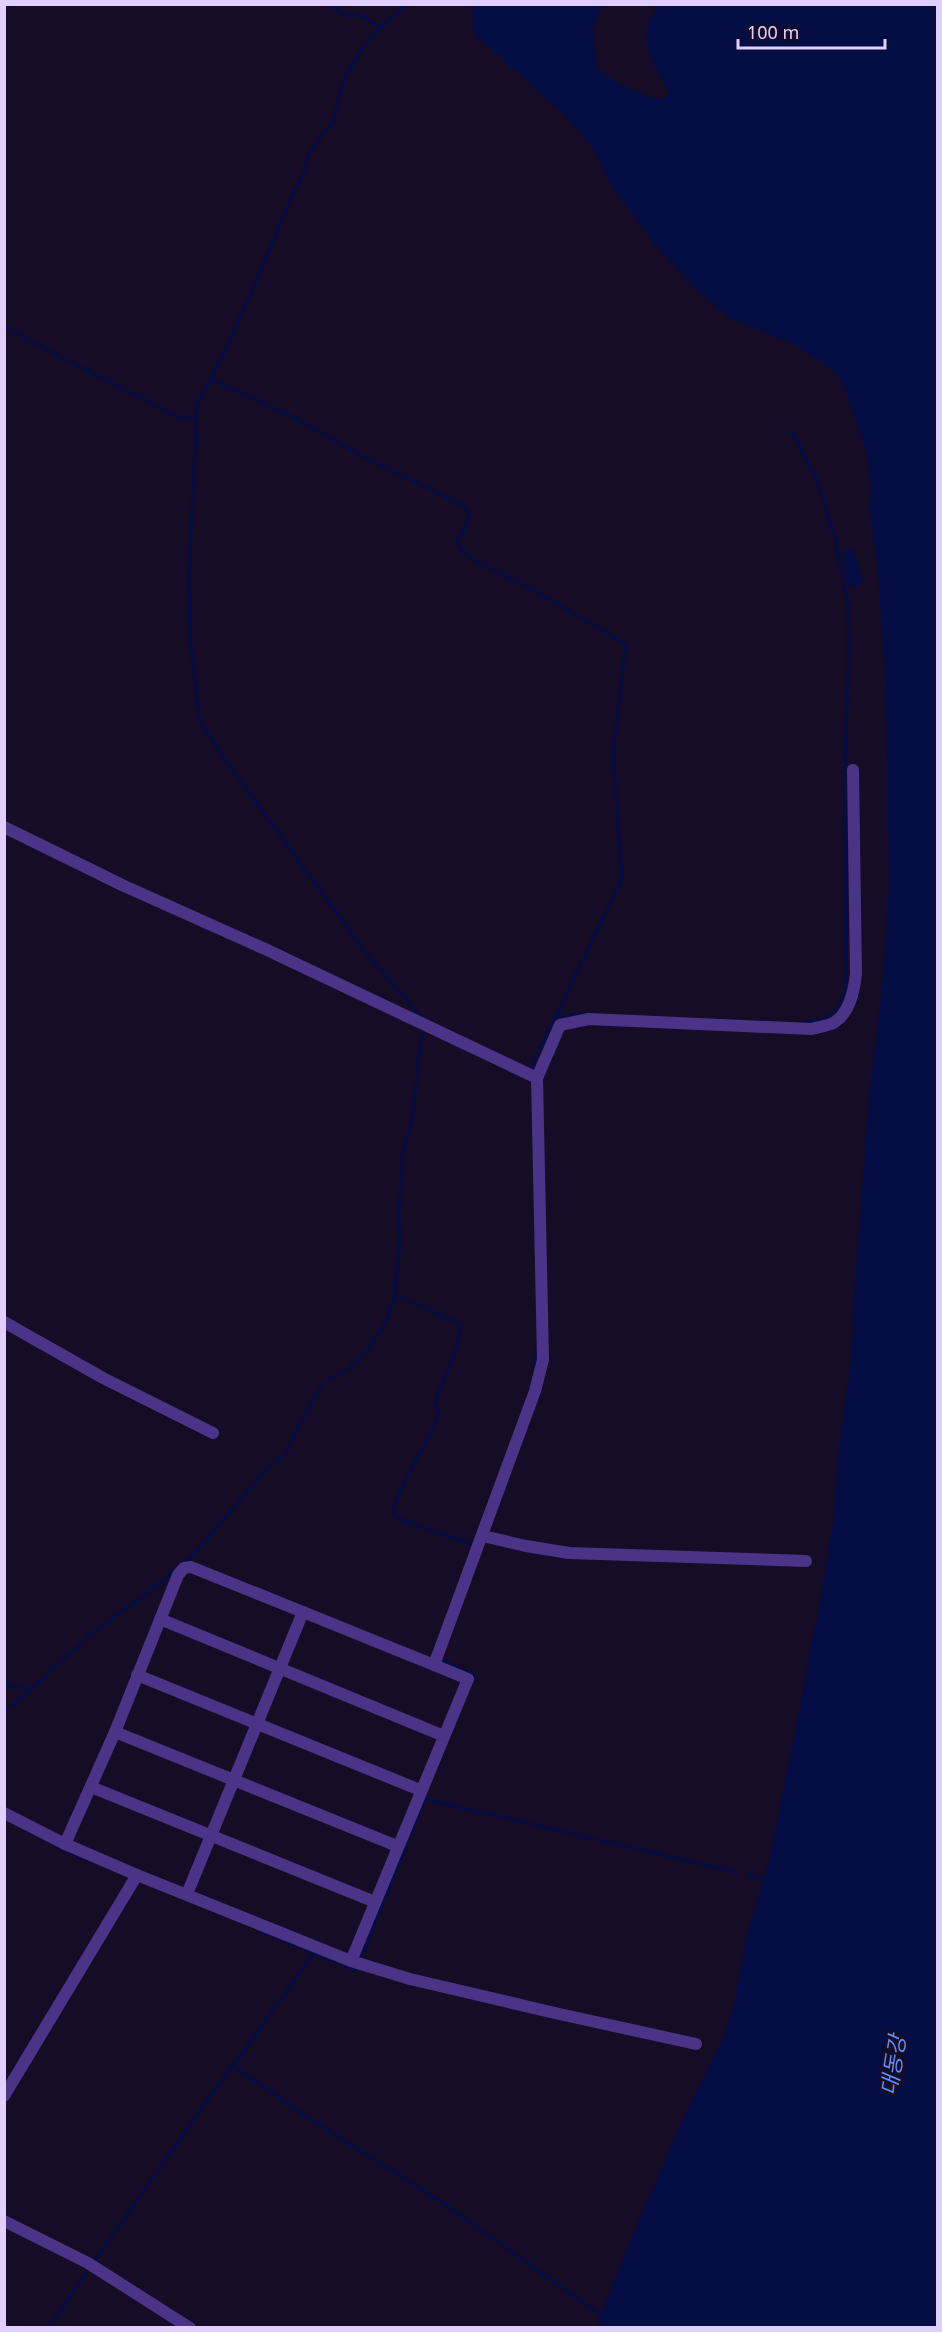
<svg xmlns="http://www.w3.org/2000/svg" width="942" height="2332" font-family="'Noto Sans','Noto Sans KR',sans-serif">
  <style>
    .water { fill: #050d45 }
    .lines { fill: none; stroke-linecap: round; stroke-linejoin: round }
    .stream { stroke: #050d45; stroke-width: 3 }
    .minor { stroke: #4b3388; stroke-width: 12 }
    .labels { text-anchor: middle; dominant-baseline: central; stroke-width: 6; stroke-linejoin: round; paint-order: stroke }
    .water-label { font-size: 22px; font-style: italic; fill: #5e8dff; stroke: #160c25 }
  </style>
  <rect width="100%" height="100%" fill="#160c25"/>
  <g class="water">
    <path d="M474,5H602L593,28L597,70C610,80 650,102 667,97L669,92C659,74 642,49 648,27C650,19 655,12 657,5H937V2327H596L641,2215L684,2117L724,2035L734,2005L748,1930L770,1857L803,1693L811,1643L819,1609L835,1508L838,1457L852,1352L853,1311L869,1101L885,957L889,886L886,680L877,563L870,510L871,483L867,454L843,383L834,371L796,345L729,318L696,289L656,246L613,188L592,146L561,112L474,34L472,12Z"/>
    <path d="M853,548L863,583L851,588L847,583L842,551Z"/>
  </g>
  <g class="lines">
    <g class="stream">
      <path d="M329,4L345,15L363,16L380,28"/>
      <path d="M408,4L380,28L362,49L349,70L340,92L333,122L307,156L306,168L289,203L245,307L216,369L199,399L197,409L189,576L190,637L199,717L201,724L224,758L365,952L424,1020"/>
      <path d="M4,327L182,419L197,418"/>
      <path d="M211,379L294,417L362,456L462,505L469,513L467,524L457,543L462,551L476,561L534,590L626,644L613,753L622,878L533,1064L532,1073"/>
      <path d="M783,432H792L818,482L836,543L848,603L849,655L845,759L846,993C839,1015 821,1021 800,1023"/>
      <path d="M556,1016L584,1014"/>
      <path d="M395,1292L400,1240L399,1213L403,1152L412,1120L421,1038L424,1029"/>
      <path d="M396,1295L461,1324L456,1351L435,1401V1405L440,1413C433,1433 393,1496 394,1510C394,1515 395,1515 398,1518L473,1545"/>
      <path d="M535,1369L537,1343"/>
      <path d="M441,1659L475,1675L473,1681"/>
      <path d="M4,1683L30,1690L93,1633L124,1609L138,1601L192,1556L271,1464L283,1457L320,1387C328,1378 338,1376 348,1369C369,1354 388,1321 395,1296"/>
      <path d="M4,1712L29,1691"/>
      <path d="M58,1847L87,1860"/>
      <path d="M747,1874L763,1879"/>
      <path d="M260,1931L356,1970L357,1967"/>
      <path d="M360,1960L425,1799L736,1872"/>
      <path d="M233,2066L315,2122L436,2198L601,2315"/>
      <path d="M94,2262L205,2103L246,2048L314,1953"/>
      <path d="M48,2328L90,2267"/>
    </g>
    <g class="minor">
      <path d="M4,827L122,885L265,949L537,1078"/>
      <path d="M4,1322L103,1378L213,1433"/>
      <path d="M483,1536L526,1546L569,1553L806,1561"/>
      <path d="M160,1619L444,1736"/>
      <path d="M137,1675L420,1790"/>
      <path d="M115,1732L397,1846"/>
      <path d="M91,1787L375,1902"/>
      <path d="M4,1813L65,1844L137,1875L351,1961L410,1979L555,2013L696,2044"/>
      <path d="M65,1844L115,1732L178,1575L184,1568L191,1567L303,1612"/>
      <path d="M187,1894L303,1612L434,1665"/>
      <path d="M351,1961L468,1679L434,1665L535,1391L543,1360L537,1078L560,1025L589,1019L811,1029C818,1027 829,1026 835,1022C850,1012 854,991 856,974L853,770"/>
      <path d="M4,2096L137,1875"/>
      <path d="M4,2221L88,2263L190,2328"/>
    </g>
  </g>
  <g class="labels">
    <g class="water-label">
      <text transform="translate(892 2065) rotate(-81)">대동강</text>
    </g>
  </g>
  <rect width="942" height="2332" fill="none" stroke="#e1d0ff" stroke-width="12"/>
  <path d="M738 39v9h147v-9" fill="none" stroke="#e1d0ff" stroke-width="3"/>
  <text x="747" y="39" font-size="18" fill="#e1d0ff" stroke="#160c25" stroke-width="4.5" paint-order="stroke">100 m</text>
</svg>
